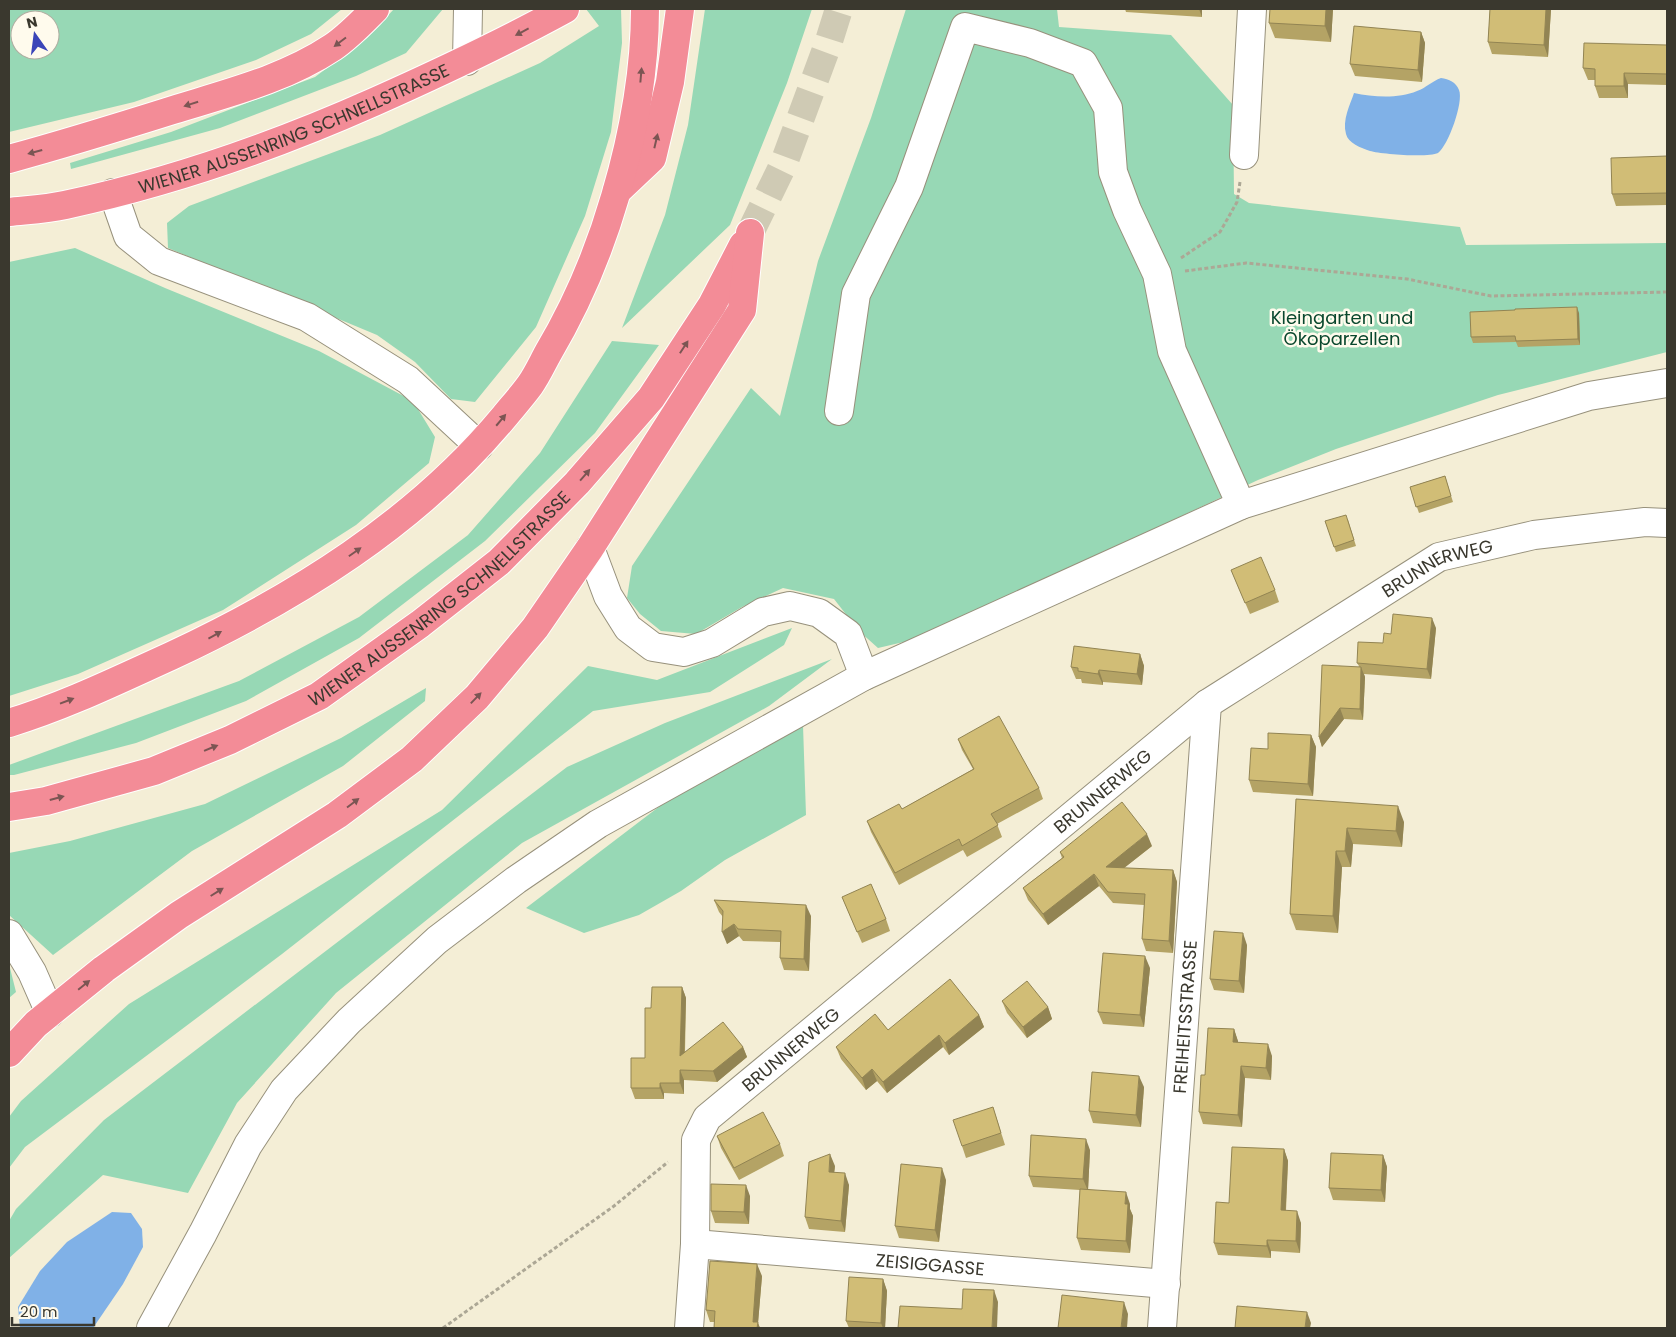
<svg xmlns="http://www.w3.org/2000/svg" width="1676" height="1337" font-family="Poppins,sans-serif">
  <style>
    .green { fill: #97d8b5; fill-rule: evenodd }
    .water { fill: #80b1e7 }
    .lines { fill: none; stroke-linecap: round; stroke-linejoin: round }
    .highway-tunnel { stroke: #cfcab4; stroke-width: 28; stroke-dasharray: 28 14; stroke-linecap: butt }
    .minor-casing { stroke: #97917c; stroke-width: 30 }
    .highway-casing { stroke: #fff; stroke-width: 30 }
    .path { stroke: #aca795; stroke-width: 3; stroke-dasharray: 4 2.5; stroke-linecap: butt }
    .minor { stroke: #fff; stroke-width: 28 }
    .highway { stroke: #f38c97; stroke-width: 28 }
    .wall { fill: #b4a365 }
    .shaded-wall { fill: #928453 }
    .building { fill: #d1bd76; stroke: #928453 }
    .oneway { fill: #7b5553 }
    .labels { text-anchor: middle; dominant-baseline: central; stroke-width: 5; stroke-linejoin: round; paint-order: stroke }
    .street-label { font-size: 18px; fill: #3a382e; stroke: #fffbed }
    .park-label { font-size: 18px; fill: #09472d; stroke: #fffbed }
  </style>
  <rect width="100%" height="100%" fill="#f4eed6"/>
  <g class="green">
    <path d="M9,9H342L311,34L256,60L134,102L9,132ZM20,20H50V50H20Z"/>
    <path d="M394,9H443L406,53L356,76L220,128L71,169L70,163L171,132L315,77L367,38Z"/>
    <path d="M586,9H621L622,43L611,132L585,216L536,327L475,402L451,399L415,362L377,335L168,248L167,223L189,206L380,135L540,63L599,26Z"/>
    <path d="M705,9H812L787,83L730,225L622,328L665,215L688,125Z"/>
    <path d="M906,9H1057L1059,27L1171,35L1233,105L1234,194L1249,203L1460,227L1466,245L1667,243V352L1498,395L1336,449L1258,480L925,637L878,648L859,631L834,599L783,588L742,607L696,634L661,631L640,614L627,598L632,566L751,388L780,416L818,261L871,118Z"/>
    <path d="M75,248L165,288L319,351L413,401L435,437L429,463L356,525L223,610L78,674L9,696V262Z"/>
    <path d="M612,341L659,345L595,433L485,541L359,638L246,701L136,743L14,775H9V765L239,681L359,617L468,535L540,453Z"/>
    <path d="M792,628L784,645L710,692L593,711L282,954L25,1147L9,1168V1117L21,1101L129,1004L442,810L588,666L657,680Z"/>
    <path d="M832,659L769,706L522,843L336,993L237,1103L188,1193L103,1175L9,1258V1221L16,1209L104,1120L567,767L665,723Z"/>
    <path d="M426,688L425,701L343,766L192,851L53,955L9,915V853L70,841L205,804L341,738Z"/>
    <path d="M803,725L806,815L725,860L681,891L639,915L584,933L526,908L681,790Z"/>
    <path d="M9,964L16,992L9,998Z"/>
  </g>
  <g class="water">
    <path d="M1441,78C1449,79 1456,82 1459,90C1464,102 1448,146 1438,153C1428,158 1381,154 1370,151C1361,148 1348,143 1346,134C1342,120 1350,105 1354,93C1373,97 1398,99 1417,91C1426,88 1432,81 1441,78Z"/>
    <path d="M112,1212L131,1213L142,1229L143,1247L123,1284L93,1328H20L18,1307L40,1271L67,1242Z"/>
  </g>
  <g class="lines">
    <path class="highway-tunnel" d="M750,233L784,163L828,44L839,9"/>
    <defs>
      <g id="minor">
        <path d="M467,61L468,9"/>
        <path d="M1244,155L1252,9"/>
        <path d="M113,193L128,236L159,261L307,317L408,380L479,446"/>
        <path d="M839,411L856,294L909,187L965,27L1030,43L1083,63L1108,108L1113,172L1127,210L1157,274L1172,351L1241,505"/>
        <path d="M590,548L608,596L628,628L653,647L684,652L712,643L763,612L790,606L819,613L848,634L864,676"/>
        <path d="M9,934L32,972L50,1013"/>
        <path id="s1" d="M695,1244L1166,1284"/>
        <path d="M151,1328L203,1233L248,1145L284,1090L349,1021L437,940L516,880L598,824L864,676L1241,505L1589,396L1667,383"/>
        <path id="s2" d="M689,1328L695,1244L696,1140L707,1118L1207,704L1439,557L1534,535L1645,522L1667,523"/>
        <path id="s3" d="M1162,1328L1207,704"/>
      </g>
      <g id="highway">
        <path d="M9,159C64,144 119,127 173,110C228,93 285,79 333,47C349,36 362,22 375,9"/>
        <path d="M617,191L652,158L670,82L680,9"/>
        <path id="s4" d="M9,212C27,210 47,209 65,205C172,182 275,146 374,102C439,73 503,43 565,9"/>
        <path d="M9,723C65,706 118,680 171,656C295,598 416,523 504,417C513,406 522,396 530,385C537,375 542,364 548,353C577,304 599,252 615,197C633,136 645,73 645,9"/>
        <path id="s5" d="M9,807L46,801L154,771L230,740L319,696L420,624L499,562L577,483L651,398L712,305L743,245"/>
        <path d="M9,1053L36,1024L104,969L179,915L337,815L412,759L477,697L535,628L590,548L742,310L750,233"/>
      </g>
    </defs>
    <use href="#minor" class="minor-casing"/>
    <use href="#highway" class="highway-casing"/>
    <g class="path">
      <path d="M1181,258L1220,232L1237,202L1240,182"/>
      <path d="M1185,271L1246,263L1407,279L1491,296L1667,292"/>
      <path d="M443,1328L614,1206L668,1162"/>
    </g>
    <use href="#minor" class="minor"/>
    <use href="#highway" class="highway"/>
  </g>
  <g class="wall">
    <path d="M1125,9H1202V17L1126,12Z"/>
    <path d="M1333,9L1331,42L1275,38L1269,23Z"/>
    <path d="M1490,9H1551L1548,57L1492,54L1488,42Z"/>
    <path d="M1421,32L1425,43L1422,82L1355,76L1350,64Z"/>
    <path d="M1667,45V85L1628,84V98H1599L1595,86V80H1588L1583,68Z"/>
    <path d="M1667,156V205L1616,206L1612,194Z"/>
    <path d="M1579,313L1580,345L1518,347L1516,342L1473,343L1471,337Z"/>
    <path d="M1445,476L1453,502L1419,513L1410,487Z"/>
    <path d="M1348,520L1356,546L1336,552L1325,521Z"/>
    <path d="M1231,570L1275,590L1279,602L1250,614Z"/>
    <path d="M1436,628L1431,679L1364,674L1365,677L1363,720L1344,719L1322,747L1319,737L1359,666L1357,663L1383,643L1391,634Z"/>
    <path d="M1140,654L1144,666L1142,685L1103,682V685L1082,683L1081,679H1076L1071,667Z"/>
    <path d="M1311,735L1316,747L1313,796L1253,792L1249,780L1268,749Z"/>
    <path d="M958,739L1039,788L1043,799L997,824L1002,837L967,857L963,850L899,885L871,832L867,821L902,809L973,769L962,750Z"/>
    <path d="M1296,799L1404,822L1402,847L1353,844L1351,867H1342L1338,933L1296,930L1290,914Z"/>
    <path d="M1152,846L1124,868L1173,870L1177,882L1173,953L1146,951L1142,939L1144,905L1113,903L1099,886L1048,925L1028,900L1023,888L1062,858L1060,852Z"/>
    <path d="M842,897L886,919L890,931L862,943Z"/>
    <path d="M714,900L811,916L809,971L784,970L780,958V942L743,941L739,936L727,944L723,917L719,912Z"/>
    <path d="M1247,945L1244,993L1214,990L1210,979Z"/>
    <path d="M1150,968L1144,1027L1103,1024L1098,1012Z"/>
    <path d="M682,987L686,998L685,1053L743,1047L747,1057L717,1082L684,1080V1094L664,1093V1099H635L631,1088L645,1058L651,1008Z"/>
    <path d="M1002,1001L1048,1007L1052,1019L1027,1038L1007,1013Z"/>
    <path d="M979,1015L984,1027L949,1055L943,1047L887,1093L877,1081L866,1090L841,1059L836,1047L888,1030Z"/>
    <path d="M1234,1029L1238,1042L1272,1056L1271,1080L1245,1078L1242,1127L1203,1124L1199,1112L1205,1075Z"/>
    <path d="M1144,1087L1141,1127L1093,1123L1089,1111Z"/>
    <path d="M993,1107L1005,1145L966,1158L962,1146Z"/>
    <path d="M717,1136L780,1144L784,1156L739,1180L721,1148Z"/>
    <path d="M1284,1149L1288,1161L1286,1211L1301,1223L1300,1253L1271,1251V1258L1218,1255L1214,1243L1229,1203Z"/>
    <path d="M1090,1150L1088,1189L1130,1204V1209L1133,1216L1130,1253L1081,1250L1077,1238L1080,1190L1033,1187L1029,1176Z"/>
    <path d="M1383,1155L1387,1167L1385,1202L1333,1200L1329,1188Z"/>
    <path d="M835,1166L834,1172L849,1185L845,1232L809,1229L805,1217Z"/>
    <path d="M946,1180L939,1242L899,1238L895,1226Z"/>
    <path d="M750,1196L749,1224L715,1223L711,1211Z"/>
    <path d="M762,1276L758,1323L760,1328H714L715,1322H710L706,1310Z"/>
    <path d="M883,1279L887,1291L885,1328H849L846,1321Z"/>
  </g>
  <g class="shaded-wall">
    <path d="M1199,9H1202V17Z"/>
    <path d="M1326,9H1333L1331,42L1325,26Z"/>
    <path d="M1546,9H1551L1548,57L1544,45Z"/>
    <path d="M1421,32L1425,43L1422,82L1418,70Z"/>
    <path d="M1624,73L1628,84V98L1624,86Z"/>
    <path d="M1577,307L1579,313L1580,345L1578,339Z"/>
    <path d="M1432,618L1436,628L1431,679L1427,669Z"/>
    <path d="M1140,654L1144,666L1142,685L1137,674Z"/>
    <path d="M1361,667L1365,677L1363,720L1360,709Z"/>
    <path d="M1099,670L1103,682V685L1098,674Z"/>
    <path d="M1340,708L1344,719L1322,747L1319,737Z"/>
    <path d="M1311,735L1316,747L1313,796L1308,784Z"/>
    <path d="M1398,806L1404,822L1402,847L1396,831Z"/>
    <path d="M1347,828L1353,844L1351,867L1345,851Z"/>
    <path d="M1147,834L1152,846L1110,879L1106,867Z"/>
    <path d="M1336,851L1342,867L1338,933L1333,916Z"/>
    <path d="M1173,870L1177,882L1173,953L1169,941Z"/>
    <path d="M1094,874L1099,886L1048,925L1043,914Z"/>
    <path d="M806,905L811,916L809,971L804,959Z"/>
    <path d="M734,924L739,936L727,944L722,932Z"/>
    <path d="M1243,933L1247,945L1244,993L1239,981Z"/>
    <path d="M1145,956L1150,968L1144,1027L1140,1015Z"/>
    <path d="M682,987L686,998L684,1067L680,1056Z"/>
    <path d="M1048,1007L1052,1019L1027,1038L1023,1027Z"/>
    <path d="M979,1015L984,1027L949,1055L945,1043Z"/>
    <path d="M1234,1029L1238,1041V1054L1233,1042Z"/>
    <path d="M939,1035L943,1047L887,1093L883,1082Z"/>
    <path d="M1268,1044L1272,1056L1271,1080L1266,1068Z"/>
    <path d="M743,1047L747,1057L717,1082L713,1071Z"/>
    <path d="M1241,1066L1245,1078L1242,1127L1238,1115Z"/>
    <path d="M872,1069L877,1081L866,1090L862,1078Z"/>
    <path d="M680,1070L684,1080V1094L680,1083Z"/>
    <path d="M1139,1076L1144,1087L1141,1127L1136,1115Z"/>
    <path d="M660,1083L664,1093V1099L660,1088Z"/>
    <path d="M1086,1139L1090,1150L1088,1191L1083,1179Z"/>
    <path d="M1284,1149L1288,1161L1285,1222L1281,1210Z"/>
    <path d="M830,1154L835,1166L833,1184L829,1172Z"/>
    <path d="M1383,1155L1387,1167L1385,1202L1381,1190Z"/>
    <path d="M942,1168L946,1180L939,1242L935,1230Z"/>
    <path d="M845,1173L849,1185L845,1232L841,1221Z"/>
    <path d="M746,1185L750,1196L749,1224L744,1212Z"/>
    <path d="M1126,1192L1130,1204V1209L1133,1216L1130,1253L1126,1241L1125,1204Z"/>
    <path d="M1297,1211L1301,1223L1300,1253L1296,1241Z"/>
    <path d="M1267,1240L1271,1251V1258L1267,1246Z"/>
    <path d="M757,1264L762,1276L758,1323L760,1328H755L753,1322Z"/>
    <path d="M883,1279L887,1291L885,1328H883L881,1323Z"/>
    <path d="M994,1290L998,1302L997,1328H992Z"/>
    <path d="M1124,1302L1128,1314L1127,1328H1121Z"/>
    <path d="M1307,1312L1311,1323L1310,1328H1305Z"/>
  </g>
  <g class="building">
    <path d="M1270,9H1326L1325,26L1269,23Z"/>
    <path d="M1490,9H1546L1544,45L1488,42Z"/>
    <path d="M1354,26L1421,32L1418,70L1350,64Z"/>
    <path d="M1584,43L1667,45V74L1624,73V86H1595V69L1583,68Z"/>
    <path d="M1667,156V193L1612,194L1611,158Z"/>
    <path d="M1577,307L1578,339L1516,341L1515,336L1471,337L1470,312L1515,310V309Z"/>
    <path d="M1445,476L1451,496L1416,507L1410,487Z"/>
    <path d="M1346,515L1354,540L1334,547L1325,521Z"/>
    <path d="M1261,557L1275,590L1245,603L1231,570Z"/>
    <path d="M1393,614L1432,618L1427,669L1357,663L1358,642L1383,643L1384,633L1391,634Z"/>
    <path d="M1074,646L1140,654L1137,674L1099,670L1098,674L1078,671V668L1071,667Z"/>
    <path d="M1322,665L1361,667L1360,709L1340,708L1319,737Z"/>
    <path d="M999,716L1039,788L991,814L998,825L962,846L959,839L895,873L867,821L899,804L902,809L974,769L958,739Z"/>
    <path d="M1268,733L1311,735L1308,784L1249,780L1251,748L1268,749Z"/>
    <path d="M1296,799L1398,806L1396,831L1347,828L1345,851H1336L1333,916L1290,914Z"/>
    <path d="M1122,802L1147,834L1106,867L1173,870L1169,941L1142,939L1145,894L1108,892L1094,874L1043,914L1023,888L1064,857L1060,852Z"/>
    <path d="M871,884L886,919L857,932L842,897Z"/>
    <path d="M714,900L806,905L804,959L780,958L781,931L738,929L734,924L722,932L723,911Z"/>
    <path d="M1214,931L1243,933L1239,981L1210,979Z"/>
    <path d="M1103,953L1145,956L1140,1015L1098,1012Z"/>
    <path d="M950,979L979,1015L945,1043L939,1035L883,1082L872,1069L862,1078L836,1047L875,1014L888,1030Z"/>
    <path d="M1027,981L1048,1007L1023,1027L1002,1001Z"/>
    <path d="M652,987H682L680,1056L723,1022L743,1047L713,1071L680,1070V1083H660V1088H631V1058H645V1008H651Z"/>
    <path d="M1208,1028L1234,1029L1233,1042L1268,1044L1266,1068L1241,1066L1238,1115L1199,1112L1201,1075H1205Z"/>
    <path d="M1092,1072L1139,1076L1136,1115L1089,1111Z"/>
    <path d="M993,1107L1001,1133L962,1146L953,1120Z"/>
    <path d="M763,1112L780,1144L734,1168L717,1136Z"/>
    <path d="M1031,1135L1086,1139L1083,1179L1029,1176Z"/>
    <path d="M1232,1147L1284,1149L1281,1210L1297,1211L1296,1241L1267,1240V1246L1214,1243L1216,1202L1229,1203Z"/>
    <path d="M1331,1153L1383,1155L1381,1190L1329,1188Z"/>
    <path d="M830,1154L829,1172L845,1173L841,1221L805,1217L809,1162Z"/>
    <path d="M901,1164L942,1168L935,1230L895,1226Z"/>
    <path d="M711,1184L746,1185L744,1212L711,1211Z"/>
    <path d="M1080,1189L1126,1192L1125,1204H1128L1126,1241L1077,1238Z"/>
    <path d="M710,1261L757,1264L753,1322H758L757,1328H714L715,1311L706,1310Z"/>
    <path d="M849,1277L883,1279L881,1323L846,1321Z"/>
    <path d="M963,1289L994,1290L992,1328H898L900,1306L962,1309Z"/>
    <path d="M1062,1295L1124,1302L1121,1328H1058Z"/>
    <path d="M1237,1306L1307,1312L1305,1328H1235Z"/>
  </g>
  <defs><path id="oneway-solid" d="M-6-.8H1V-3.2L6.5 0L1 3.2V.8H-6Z" transform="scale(1.25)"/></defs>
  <g class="oneway">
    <use href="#oneway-solid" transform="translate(522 32) rotate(152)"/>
    <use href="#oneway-solid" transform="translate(340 42) rotate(143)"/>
    <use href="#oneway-solid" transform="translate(641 75) rotate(-85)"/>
    <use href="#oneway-solid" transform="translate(191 104) rotate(162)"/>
    <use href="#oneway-solid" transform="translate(656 141) rotate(-77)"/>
    <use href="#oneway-solid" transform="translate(35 152) rotate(165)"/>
    <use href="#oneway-solid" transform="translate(684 347) rotate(-57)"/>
    <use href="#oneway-solid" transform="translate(501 420) rotate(-50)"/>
    <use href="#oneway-solid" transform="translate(585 475) rotate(-49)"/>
    <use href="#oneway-solid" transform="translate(355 552) rotate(-35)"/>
    <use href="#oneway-solid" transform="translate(215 635) rotate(-29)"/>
    <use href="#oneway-solid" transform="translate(476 698) rotate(-46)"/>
    <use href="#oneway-solid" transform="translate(67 701) rotate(-21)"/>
    <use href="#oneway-solid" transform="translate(211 748) rotate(-22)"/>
    <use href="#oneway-solid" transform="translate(57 798) rotate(-15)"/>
    <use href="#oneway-solid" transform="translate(353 803) rotate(-37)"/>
    <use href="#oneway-solid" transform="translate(217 892) rotate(-32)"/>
    <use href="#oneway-solid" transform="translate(84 985) rotate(-39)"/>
  </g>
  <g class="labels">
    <g class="street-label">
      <text stroke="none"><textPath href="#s4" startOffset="298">WIENER AUSSENRING SCHNELLSTRASSE</textPath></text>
      <text stroke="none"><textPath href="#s2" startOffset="1131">BRUNNERWEG</textPath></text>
      <text stroke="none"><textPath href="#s5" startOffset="486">WIENER AUSSENRING SCHNELLSTRASSE</textPath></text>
      <text stroke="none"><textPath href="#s2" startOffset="726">BRUNNERWEG</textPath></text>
      <text stroke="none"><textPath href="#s3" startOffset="312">FREIHEITSSTRASSE</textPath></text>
      <text stroke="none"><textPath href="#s2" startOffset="321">BRUNNERWEG</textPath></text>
      <text stroke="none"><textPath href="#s1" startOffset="236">ZEISIGGASSE</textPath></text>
    </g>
    <g class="park-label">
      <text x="1342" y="317">Kleingarten und<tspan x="1342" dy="21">Ökoparzellen</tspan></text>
    </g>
  </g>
  <rect width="1676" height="1337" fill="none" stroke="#3a382e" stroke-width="20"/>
  <g transform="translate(35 35) rotate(346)"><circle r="24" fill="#fffbed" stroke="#b0ada1"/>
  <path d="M0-4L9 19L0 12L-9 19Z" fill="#3a45b8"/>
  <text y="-8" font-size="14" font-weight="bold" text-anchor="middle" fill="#3a382e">N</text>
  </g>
  <path d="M12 1317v8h82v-8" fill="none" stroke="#3a382e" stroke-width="2.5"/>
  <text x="20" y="1317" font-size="15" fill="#3a382e" stroke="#fffbed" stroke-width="4" paint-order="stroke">20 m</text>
</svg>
